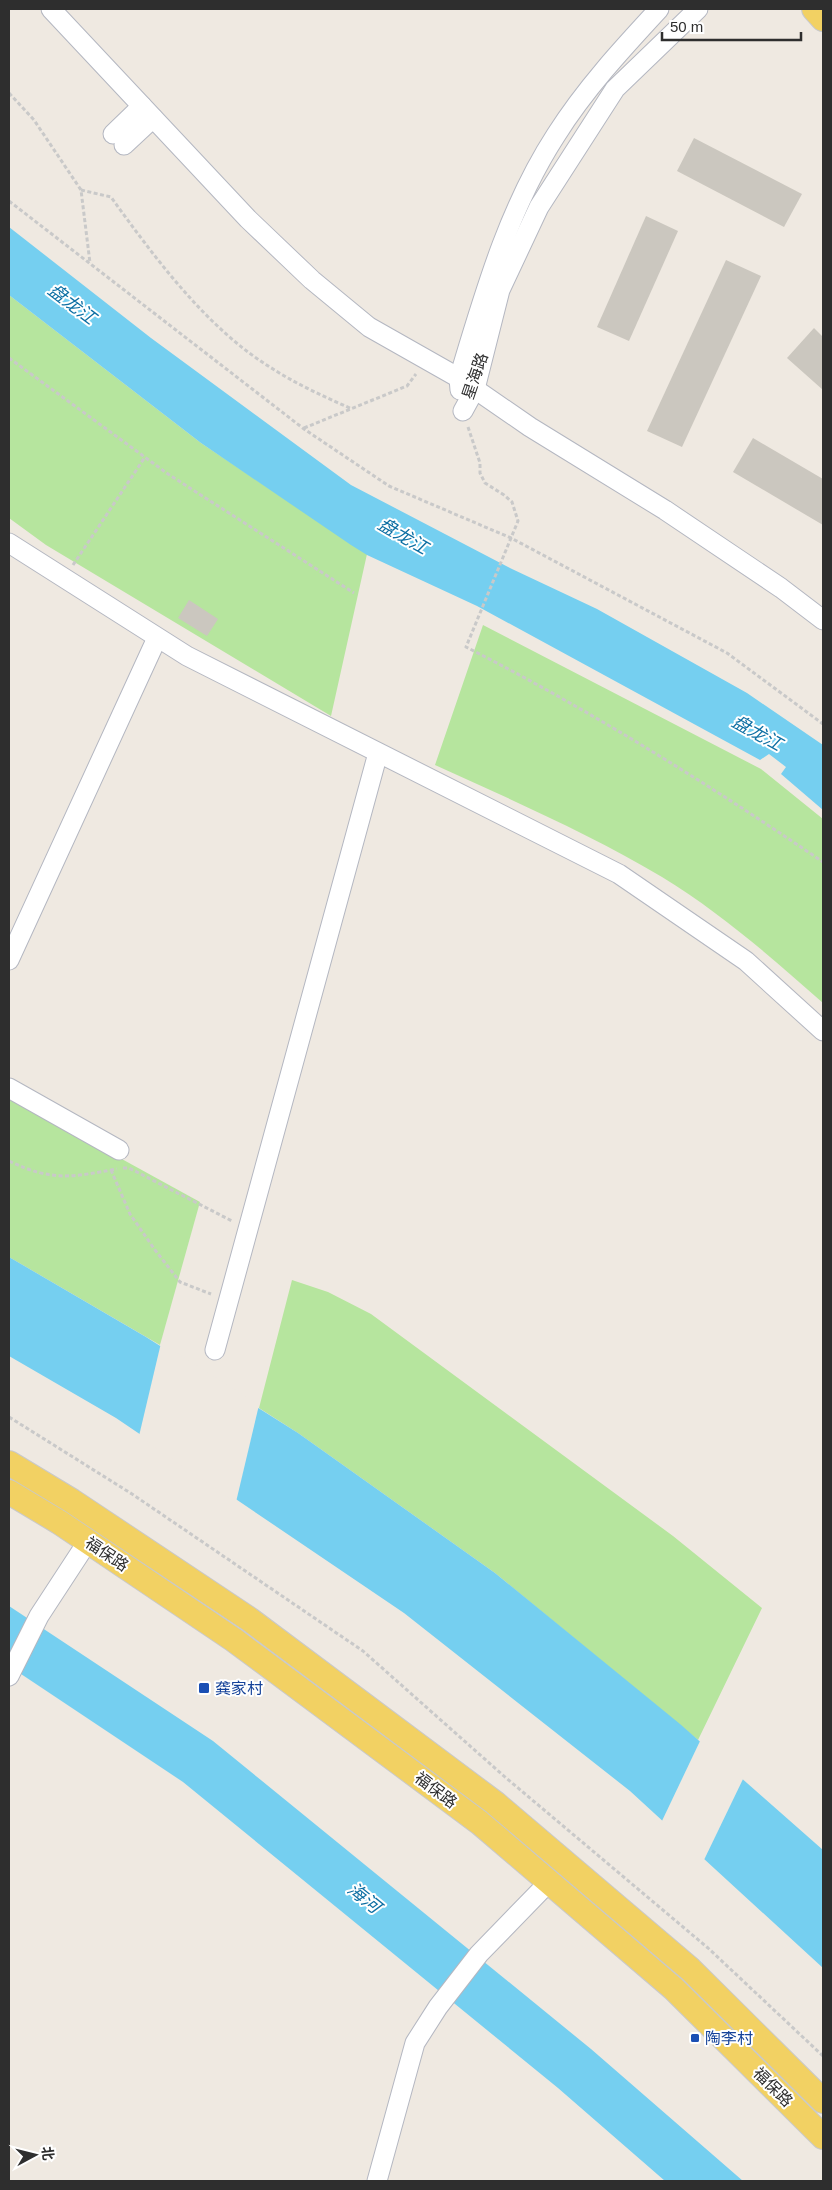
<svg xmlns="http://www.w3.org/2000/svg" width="832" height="2190" font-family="Arial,'Noto Sans SC',sans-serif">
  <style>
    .green { fill: #b6e59e }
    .water { fill: #75cff0 }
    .pier { fill: #efe9e1 }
    .building { fill: #cbc7bf }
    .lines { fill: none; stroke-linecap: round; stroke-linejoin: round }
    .minor-casing { stroke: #b4b7c1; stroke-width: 21 }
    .major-casing { stroke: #c9c9c9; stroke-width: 26 }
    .path { stroke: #c9c9c9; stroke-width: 3; stroke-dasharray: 4 2.5; stroke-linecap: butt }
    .minor { stroke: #fff; stroke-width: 19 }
    .major { stroke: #f2d163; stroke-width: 24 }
    .transit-dot { fill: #1a4fb4; stroke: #fff; stroke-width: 2 }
    .labels { text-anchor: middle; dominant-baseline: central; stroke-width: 4; stroke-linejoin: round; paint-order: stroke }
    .street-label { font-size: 16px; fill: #2e2e2e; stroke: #fff }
    .transit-label { font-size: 16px; fill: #164399; stroke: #fff; text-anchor: start }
    .water-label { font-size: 18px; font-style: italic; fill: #0d6fa3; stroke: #fff }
  </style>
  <rect width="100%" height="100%" fill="#efe9e1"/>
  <g class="green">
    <path d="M9,295L201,443L367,554L331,716L46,545L9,518Z"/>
    <path d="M483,625L761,769L823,819V1003C772,958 721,913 662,877C590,834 512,800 435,765Z"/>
    <path d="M9,1097L200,1202L160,1345L9,1257Z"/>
    <path d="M292,1280L328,1292L371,1314L673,1536L762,1608L698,1740L495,1573L298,1433L259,1408Z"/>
  </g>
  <g class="water">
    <path d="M9,227L151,338L351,485L512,569L597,609L747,693L823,745V810L781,774L786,767L769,754L760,760L477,606L367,555L351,545L201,443L9,295Z"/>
    <path d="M9,1257L146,1337L298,1433L495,1573L680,1724L823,1850V1968L630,1791L404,1613L116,1418L9,1356Z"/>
    <path d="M9,1606L213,1741L591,2049L743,2181H665L558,2088L183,1782L9,1666Z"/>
  </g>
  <g class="pier">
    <path d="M161,1343L259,1405L236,1502L139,1436Z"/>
    <path d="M701,1739L744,1777L703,1862L661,1823Z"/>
  </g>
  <g class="building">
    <path d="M694,138L802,194L784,227L677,171Z"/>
    <path d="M646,216L678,231L629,341L597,327Z"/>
    <path d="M726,260L761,276L682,447L647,431Z"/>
    <path d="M814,328L823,337V390L787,358Z"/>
    <path d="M753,438L823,479V525L733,472Z"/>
    <path d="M189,600L218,619L207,636L178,618Z"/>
  </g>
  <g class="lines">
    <defs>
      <g id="minor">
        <path d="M51,9L248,219L312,280L369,327L459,378L530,427L665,510L781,588L823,620"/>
        <path d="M113,134L142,106"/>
        <path d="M124,145L153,118"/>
        <path d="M460,390L459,378C484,295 508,209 556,135C585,89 622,49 659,9"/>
        <path d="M463,411L475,389L500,290L539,207L615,89L698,9"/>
        <path d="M9,543L187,656L619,874L746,961L823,1031"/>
        <path d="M9,960L157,638"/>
        <path d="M9,1088L119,1150"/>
        <path d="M215,1350L378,753"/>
        <path d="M9,1676L39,1616L88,1541"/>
        <path d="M377,2181L415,2043L438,2007L479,1954L549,1882"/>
      </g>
      <g id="major">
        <path d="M814,9L823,19"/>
        <path d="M9,1463L72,1501L249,1619L495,1803L690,1969L823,2101"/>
        <path d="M9,1492L59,1522L234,1640L480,1823L673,1988L823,2137"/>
      </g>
    </defs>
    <use href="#minor" class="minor-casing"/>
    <use href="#major" class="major-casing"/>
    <g class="path">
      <path d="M9,93L34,120L81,190L90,263"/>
      <path d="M81,190L111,197C155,258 208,330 273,369C298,385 325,397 352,409"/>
      <path d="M9,201L304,429L389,486L511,538L727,653L823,724"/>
      <path d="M9,358L168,474L354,593"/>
      <path d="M468,427L480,463V473L485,483L504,495L512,502L518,521L466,647C590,710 708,784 823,862"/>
      <path d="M304,428L407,386L416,374"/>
      <path d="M73,565L145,457"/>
      <path d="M9,1161C53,1182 71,1177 117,1169"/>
      <path d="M123,1168H129L232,1221"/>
      <path d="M111,1170L130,1214L155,1250L180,1282L211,1294"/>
      <path d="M9,1417L132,1494L363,1651L505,1777L708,1948L823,2056"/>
    </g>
    <use href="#minor" class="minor"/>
    <use href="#major" class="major"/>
  </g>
  <g class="transit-dot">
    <rect x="198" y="1682" width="12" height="12" rx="2.5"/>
    <rect x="690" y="2033" width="10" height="10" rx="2.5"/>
  </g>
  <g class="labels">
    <g class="street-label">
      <text transform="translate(475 376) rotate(-71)">星海路</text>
      <text transform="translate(107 1554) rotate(34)">福保路</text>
      <text transform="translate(436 1790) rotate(37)">福保路</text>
      <text transform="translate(773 2087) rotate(45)">福保路</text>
    </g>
    <g class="transit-label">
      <text x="215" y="1688">龚家村</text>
      <text x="705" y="2038">陶李村</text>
    </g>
    <g class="water-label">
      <text transform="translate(72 304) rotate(37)">盘龙江</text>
      <text transform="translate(403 536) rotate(30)">盘龙江</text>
      <text transform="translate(757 733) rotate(29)">盘龙江</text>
      <text transform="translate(364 1898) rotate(39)">海河</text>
    </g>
  </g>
  <rect width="832" height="2190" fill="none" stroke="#2e2e2e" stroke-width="20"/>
  <g transform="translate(35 2155) rotate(83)" stroke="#ffffff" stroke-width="4" paint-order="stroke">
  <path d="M0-4L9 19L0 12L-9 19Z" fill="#2e2e2e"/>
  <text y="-8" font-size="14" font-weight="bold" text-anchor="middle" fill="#2e2e2e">北</text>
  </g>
  <path d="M662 32v8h139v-8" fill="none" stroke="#2e2e2e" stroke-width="2.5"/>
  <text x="670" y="32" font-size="15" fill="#2e2e2e" stroke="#ffffff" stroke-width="4" paint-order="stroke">50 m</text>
</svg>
